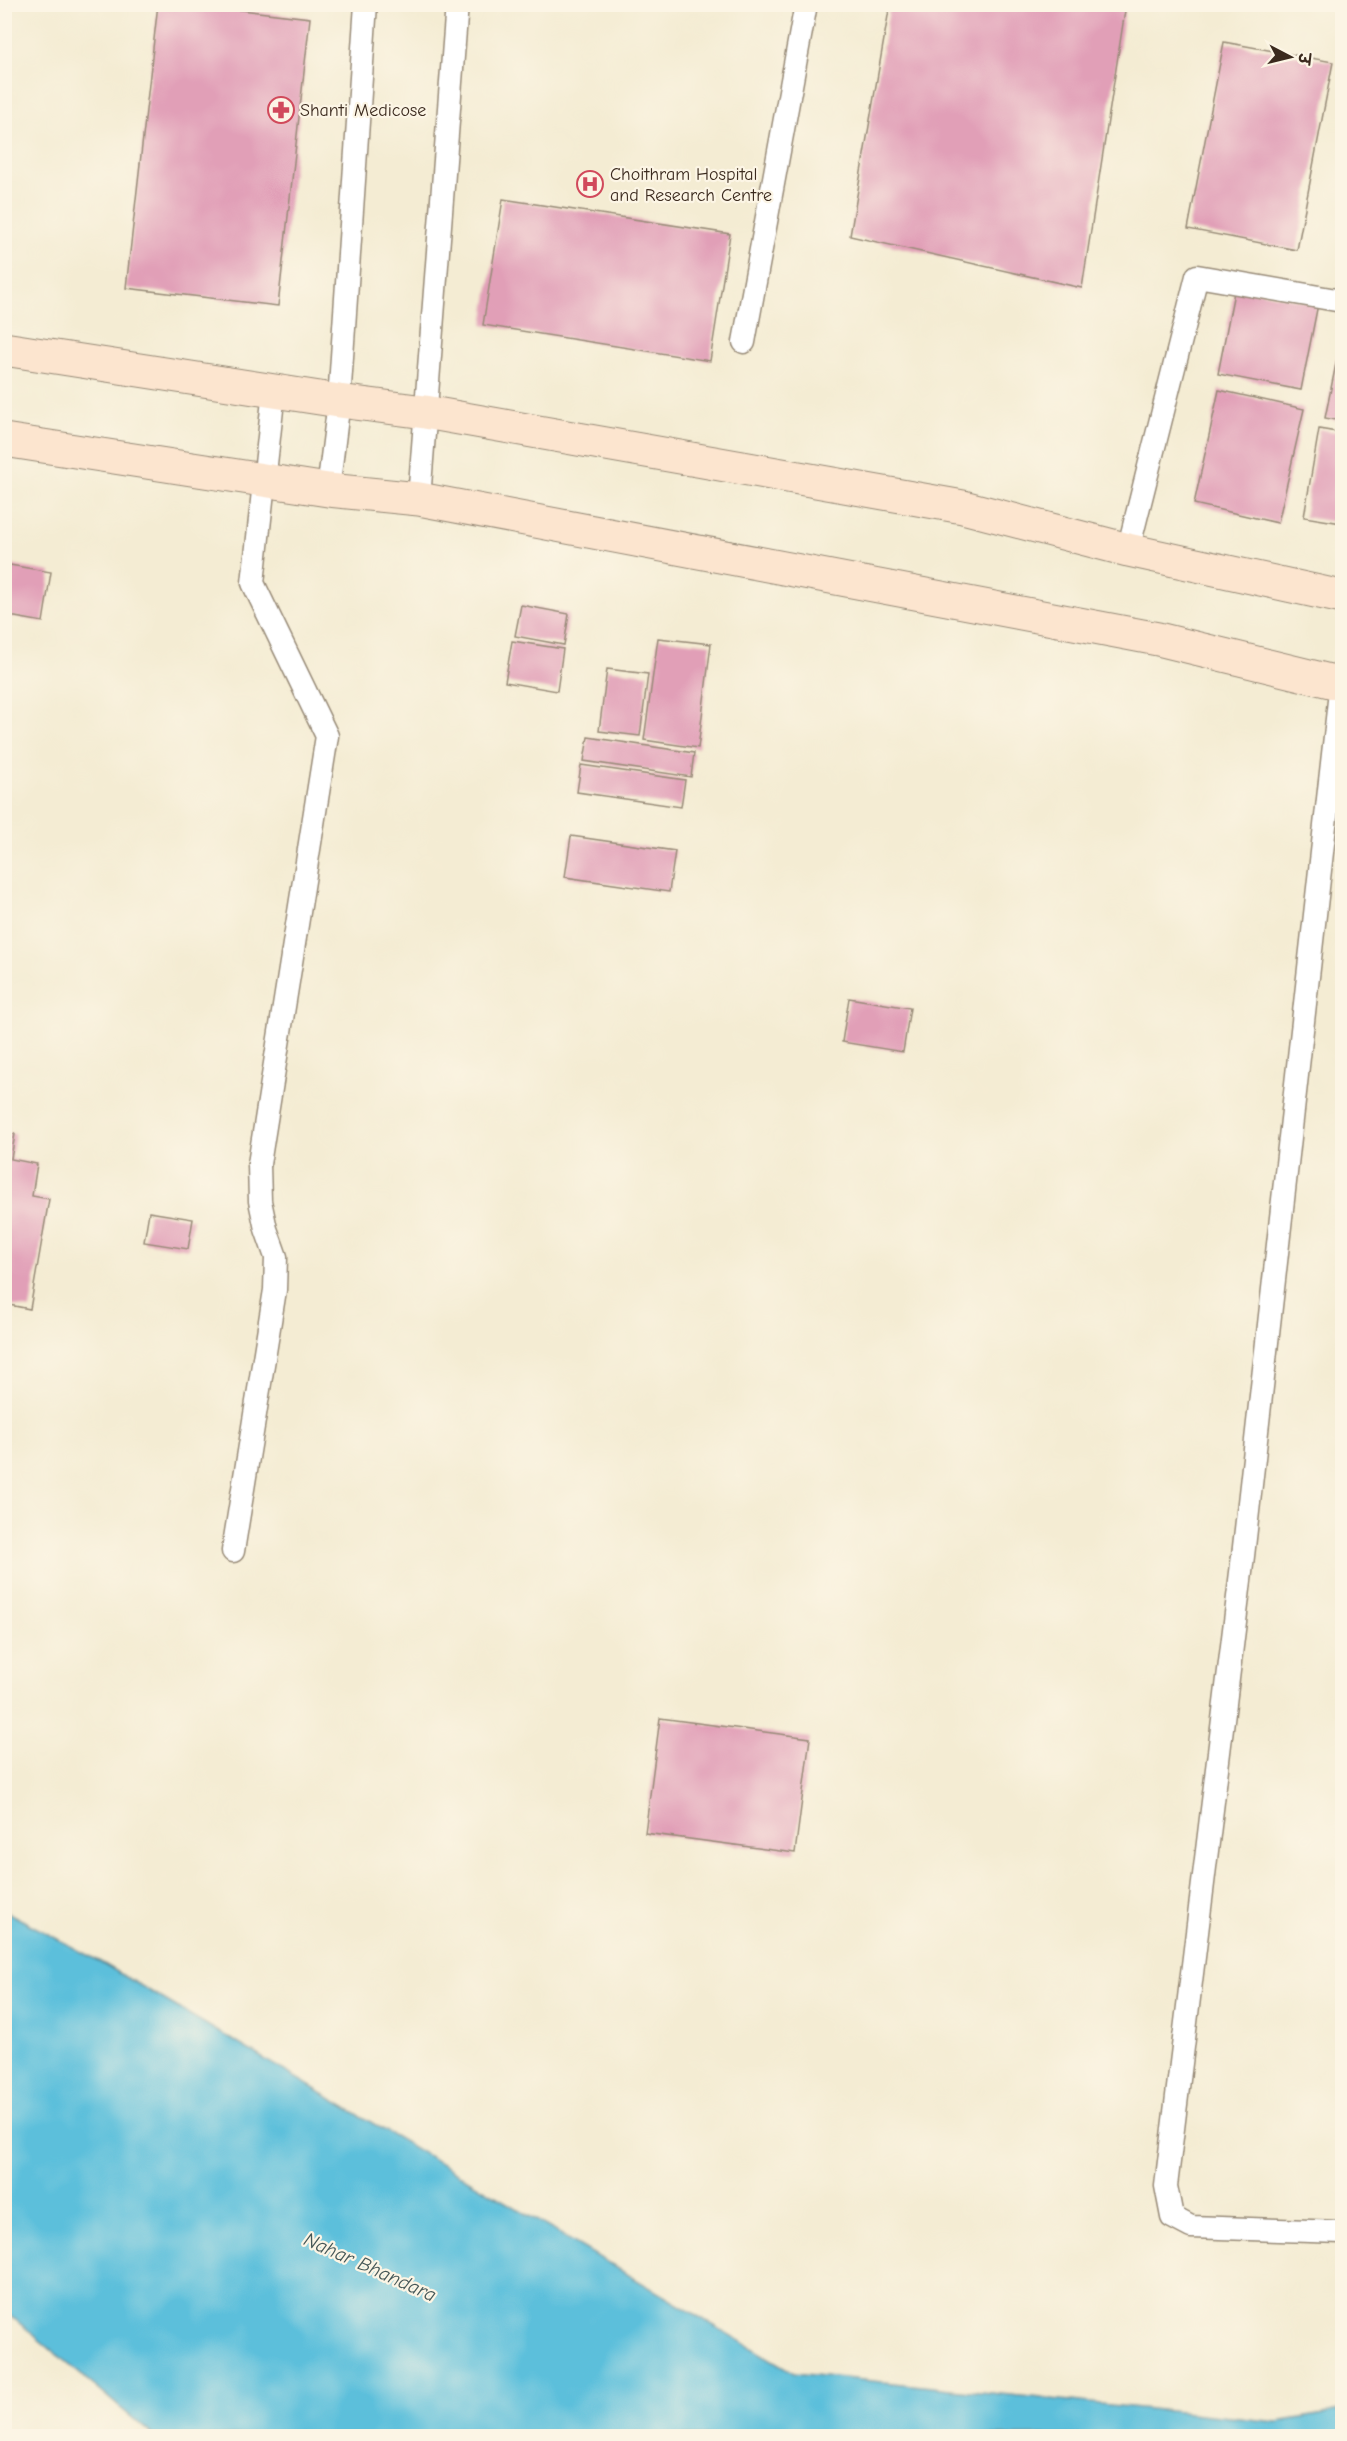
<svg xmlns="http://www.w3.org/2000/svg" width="1347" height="2441" font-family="'Comic Neue','Playpen Sans Deva',sans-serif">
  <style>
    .water { fill: #5cbfdb; stroke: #4c747c; stroke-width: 1.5 }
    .building { fill: #e19fb7 }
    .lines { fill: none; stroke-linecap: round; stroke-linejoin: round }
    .service-casing { stroke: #988b78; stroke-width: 25 }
    .secondary-casing { stroke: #988b78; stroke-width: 35 }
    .service { stroke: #fff; stroke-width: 22 }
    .secondary { stroke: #fce5cf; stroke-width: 33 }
    .labels { text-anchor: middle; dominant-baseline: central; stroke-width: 4.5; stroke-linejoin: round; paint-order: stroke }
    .poi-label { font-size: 18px; fill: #3b2a1e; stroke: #fcf5e5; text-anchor: start }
    .water-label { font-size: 20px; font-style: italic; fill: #455757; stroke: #fcf5e5 }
  </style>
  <rect width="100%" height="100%" fill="#fcf5e5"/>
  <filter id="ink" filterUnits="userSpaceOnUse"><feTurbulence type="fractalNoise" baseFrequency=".0167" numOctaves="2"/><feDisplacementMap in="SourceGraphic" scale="12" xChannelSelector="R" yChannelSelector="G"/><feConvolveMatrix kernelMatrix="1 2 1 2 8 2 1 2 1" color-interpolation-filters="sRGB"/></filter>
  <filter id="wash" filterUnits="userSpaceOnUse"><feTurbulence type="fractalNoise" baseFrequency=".008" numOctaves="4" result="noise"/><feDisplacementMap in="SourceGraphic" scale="24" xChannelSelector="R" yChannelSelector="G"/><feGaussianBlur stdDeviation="1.35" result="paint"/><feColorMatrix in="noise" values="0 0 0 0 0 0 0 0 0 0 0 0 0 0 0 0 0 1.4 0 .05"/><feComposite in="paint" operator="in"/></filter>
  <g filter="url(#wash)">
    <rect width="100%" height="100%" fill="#f4ecd3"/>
    <path class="water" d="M5,1911L104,1964L794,2373L1278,2422L1342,2411V2436H154L5,2311Z"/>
    <g id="blocks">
      <g class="building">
        <path d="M158,4H189L310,18L278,306L126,288Z"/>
        <path d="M890,4H1126L1082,288L850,236Z"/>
        <path d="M1224,42L1333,62L1297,250L1188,229Z"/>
        <path d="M503,199L730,234L710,361L483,325Z"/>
        <path d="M1235,287L1318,304L1301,390L1218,374Z"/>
        <path d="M1341,339H1342V421L1325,418Z"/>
        <path d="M1219,390L1304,409L1278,523L1194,504Z"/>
        <path d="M1319,429L1342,433V523L1304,517Z"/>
        <path d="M4,564L51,572L43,622L4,615Z"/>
        <path d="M521,605L569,614L564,645L515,636Z"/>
        <path d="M658,638L711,644L698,748L644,740Z"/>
        <path d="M512,641L563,649L557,691L505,682Z"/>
        <path d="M607,669L648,674L640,736L599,731Z"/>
        <path d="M588,737L694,753L691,777L584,761Z"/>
        <path d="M581,765L685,780L681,807L577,792Z"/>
        <path d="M571,836L675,851L669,892L565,877Z"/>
        <path d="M849,998L910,1008L903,1052L842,1042Z"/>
        <path d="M4,1133L15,1134L11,1159L37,1164L32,1196L49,1199L30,1309L9,1305L6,1324Z"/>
        <path d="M149,1212L193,1219L188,1249L144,1242Z"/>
        <path d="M660,1718L810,1738L795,1853L645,1833Z"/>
      </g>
    </g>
  </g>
  <g filter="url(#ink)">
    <use href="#blocks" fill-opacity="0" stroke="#988b78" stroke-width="1.5"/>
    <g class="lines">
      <defs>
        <g id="service">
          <path d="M744,342L806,4"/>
          <path d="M328,490L339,401L366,4"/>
          <path d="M419,499L457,4"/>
          <path d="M1128,550L1197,276L1342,301"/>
          <path d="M1341,683L1243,1556L1166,2186L1172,2217L1191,2227L1342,2232"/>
          <path d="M233,1551L275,1290L276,1257L266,1229L260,1201L259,1164L327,736L253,583L274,391"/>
        </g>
        <g id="secondary">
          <path d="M4,349L339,401L425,412L963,507L1128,550L1342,597"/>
          <path d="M4,440L328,490L419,499L1158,639L1342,684"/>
        </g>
      </defs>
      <use href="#service" class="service-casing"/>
      <use href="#secondary" class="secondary-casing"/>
      <use href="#service" class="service"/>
      <use href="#secondary" class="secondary"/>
    </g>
  </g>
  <defs>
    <symbol id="pharmacy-ring" viewBox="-11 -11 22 22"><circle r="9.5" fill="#fcf5e5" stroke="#d1495b" stroke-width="1.5"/><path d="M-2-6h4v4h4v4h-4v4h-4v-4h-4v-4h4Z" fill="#d1495b"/></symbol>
    <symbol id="hospital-ring" viewBox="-11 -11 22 22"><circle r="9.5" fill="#fcf5e5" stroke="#d1495b" stroke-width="1.5"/><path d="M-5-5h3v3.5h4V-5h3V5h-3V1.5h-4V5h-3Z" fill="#d1495b"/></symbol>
  </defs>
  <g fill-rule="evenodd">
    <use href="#pharmacy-ring" x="266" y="95" width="30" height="30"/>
    <use href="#hospital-ring" x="575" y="169" width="30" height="30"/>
  </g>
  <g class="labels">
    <g class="poi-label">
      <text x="300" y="110">Shanti Medicose</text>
      <text x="610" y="174">Choithram Hospital<tspan x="610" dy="21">and Research Centre</tspan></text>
    </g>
    <g class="water-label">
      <text transform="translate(370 2267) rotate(24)">Nahar Bhandara</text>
    </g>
  </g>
  <rect width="1347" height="2441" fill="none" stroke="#fcf5e5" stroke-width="24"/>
  <g transform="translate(1290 57) rotate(97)" stroke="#fcf5e5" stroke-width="4.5" paint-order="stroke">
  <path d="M0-4.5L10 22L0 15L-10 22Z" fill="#3b2a1e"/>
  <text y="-9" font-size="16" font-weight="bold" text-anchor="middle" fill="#3b2a1e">उ</text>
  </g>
</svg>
